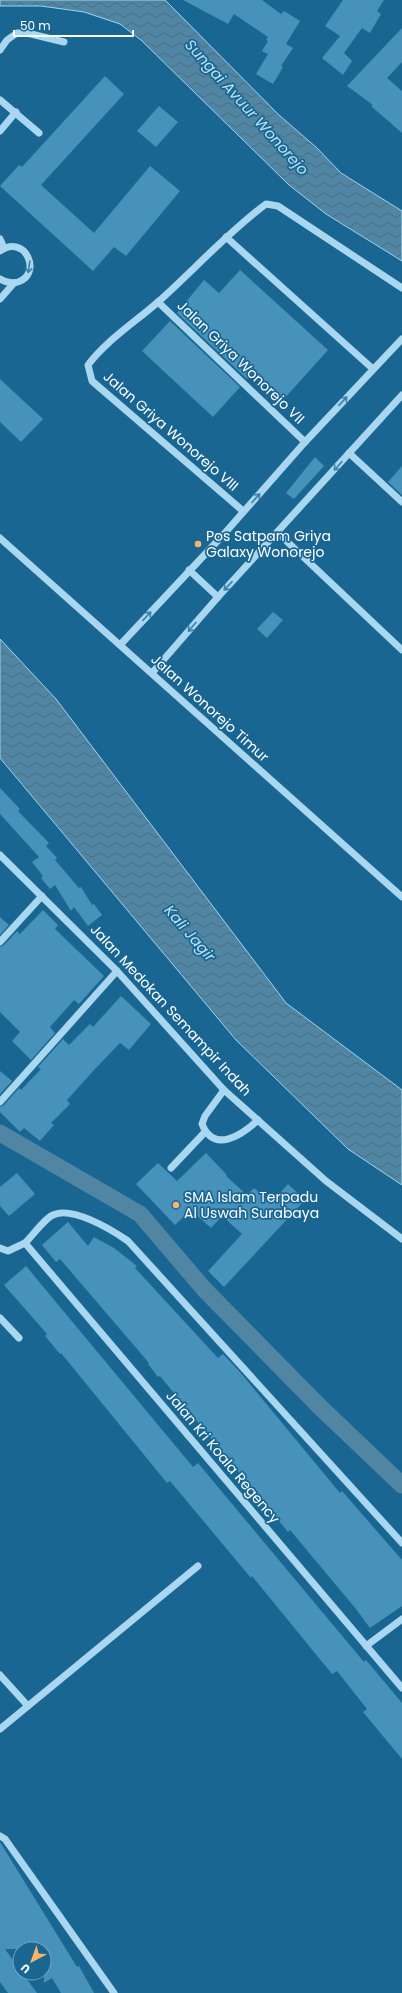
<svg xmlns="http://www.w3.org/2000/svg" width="402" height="1993" font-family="Poppins,sans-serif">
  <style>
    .water { fill: url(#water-waves); stroke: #9cd5f1 }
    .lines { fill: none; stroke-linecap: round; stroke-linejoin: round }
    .canal { stroke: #5086a3; stroke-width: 17 }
    .building { fill: #4792bb }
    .minor { stroke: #a9d7ef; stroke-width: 7 }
    .oneway { stroke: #3e82a9 }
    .poi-dot { fill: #ffb567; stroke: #1a6692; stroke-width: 1.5 }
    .labels { text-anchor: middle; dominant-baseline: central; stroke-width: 3.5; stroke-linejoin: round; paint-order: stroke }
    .street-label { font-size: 14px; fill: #fff; stroke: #1a6692 }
    .poi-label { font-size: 14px; fill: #fff; stroke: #1a6692; text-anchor: start }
    .water-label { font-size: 15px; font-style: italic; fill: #b9e2f6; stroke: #1a6692 }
  </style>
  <defs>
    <pattern id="water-waves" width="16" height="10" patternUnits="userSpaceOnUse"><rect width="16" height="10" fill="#5086a3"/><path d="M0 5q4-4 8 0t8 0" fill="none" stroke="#4e6f80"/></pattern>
  </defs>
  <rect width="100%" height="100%" fill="#1a6692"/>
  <g class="water">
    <path d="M0,0H165L279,115L317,148L341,173L402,211V261L326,214L289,185L141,40L120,24L84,12L41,6H0Z"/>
    <path d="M0,639L56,699L286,1003L402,1090V1185L348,1149L236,1040L0,758Z"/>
  </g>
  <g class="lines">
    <path class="canal" d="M0,1133L140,1214L204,1289L319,1406L402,1485"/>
  </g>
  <g class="building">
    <path d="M183,0H262L281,14L284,11L300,21L286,44L293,48L281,66L283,67L273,84L256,74L268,54L262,51L268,41L266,40L268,37L234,14L228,24Z"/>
    <path d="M343,0H384L377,11L381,14L370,33L362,28L344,53L352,61L343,75L322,58L340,36L325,26Z"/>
    <path d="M402,28V62L387,78L402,91V133L371,106L373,105L347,86Z"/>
    <path d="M105,76L124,94L41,185L94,233L150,166L180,191L126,256L114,247L93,271L0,186L19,165L22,167Z"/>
    <path d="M159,106L178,122L156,147L137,131Z"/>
    <path d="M240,270L328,350L283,400L252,373L247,379L177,313L204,280L219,293Z"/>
    <path d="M170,321L240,387L213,417L142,351Z"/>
    <path d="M0,379L43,419L21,442L0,422Z"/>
    <path d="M315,457L324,466L294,499L286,493Z"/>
    <path d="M402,466V495L388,482Z"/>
    <path d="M273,612L283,620L267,638L257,629Z"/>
    <path d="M0,788L20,809L18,811L49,843L46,846L57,858L55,860L79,888L81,887L92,905L94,904L102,915L88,926L74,907L71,911L55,885L50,889L41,878L43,876L32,862L39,857L0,814Z"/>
    <path d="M43,910L58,925L55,929L104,976L79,1004L74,1000L50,1027L55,1033L31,1060L12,1041L20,1032L0,1012V947L4,945L17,931L20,934Z"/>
    <path d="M0,917L9,925L0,935Z"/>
    <path d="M121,996L151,1024L129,1050L120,1043L95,1069L67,1100L70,1104L51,1123L54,1125L40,1141L24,1128L20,1132L0,1112V1107L4,1105L19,1088L21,1090L41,1069L38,1067L63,1039L69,1045L90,1024L93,1027Z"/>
    <path d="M0,1071L12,1081L0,1094Z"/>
    <path d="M206,1153L227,1175L226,1176L247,1195L254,1188L271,1203L288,1184L305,1200L224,1287L208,1271L242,1234L222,1216L211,1228L191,1210L175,1225L136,1184L158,1163L177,1181Z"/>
    <path d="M17,1173L35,1194L9,1216L0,1206V1187Z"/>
    <path d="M68,1222L88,1246L94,1237L114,1248L137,1266L135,1268L218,1358L223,1354L240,1372L340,1493L342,1491L402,1560V1606L370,1628L356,1609L290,1530L288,1532L160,1376L158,1377L148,1364L149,1363L60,1259L56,1262L42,1245Z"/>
    <path d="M26,1266L193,1467L198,1463L364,1662L366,1660L402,1703V1759L363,1712L367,1709L337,1671L332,1674L252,1576L251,1578L170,1481L167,1483L61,1353L60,1354L45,1336L47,1334L4,1285Z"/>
    <path d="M0,1842L77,1967L79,1966L94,1993H61L52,1978L44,1983V1949H5L20,1970V1973H22L37,1993H8L0,1982Z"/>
  </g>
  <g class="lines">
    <g class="minor">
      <path d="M0,50L7,40L17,33H27L64,42"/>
      <path d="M0,100L39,133"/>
      <path d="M0,131L16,112"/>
      <path d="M226,237L373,369"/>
      <path d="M0,239L4,248"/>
      <path d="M0,251C25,233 43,274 18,282C11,284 6,283 0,279"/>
      <path d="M0,299L14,283"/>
      <path d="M158,302L305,442"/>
      <path d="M349,453L402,502"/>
      <path d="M243,511L92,381L88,365C107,340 134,323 158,302C194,270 227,233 266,204L278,206L402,288"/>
      <path d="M278,533L402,650"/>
      <path d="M0,538L402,897"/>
      <path d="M189,570L218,597"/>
      <path d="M120,645L224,534L305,442L402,339"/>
      <path d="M152,673L218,597L402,395"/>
      <path d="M0,855L117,971L224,1090L326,1181L402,1239"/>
      <path d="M0,942L42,896"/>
      <path d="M224,1090L205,1116L202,1124C214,1154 242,1135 258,1120"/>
      <path d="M0,1102L117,971"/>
      <path d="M171,1168L205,1132"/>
      <path d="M25,1243C33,1235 42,1222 51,1216C70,1204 112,1230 128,1241L402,1543"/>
      <path d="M0,1248L8,1251L25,1243L402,1688"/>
      <path d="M0,1318L19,1338"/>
      <path d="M366,1646L402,1619"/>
      <path d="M0,1675L28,1706"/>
      <path d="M0,1729L198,1566"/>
      <path d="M0,1836L5,1839L114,1993"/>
    </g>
  </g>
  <defs><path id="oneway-shaft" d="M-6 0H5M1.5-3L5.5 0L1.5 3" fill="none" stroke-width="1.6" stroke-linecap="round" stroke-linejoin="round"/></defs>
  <g class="oneway">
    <use href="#oneway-shaft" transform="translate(29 267) rotate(98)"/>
    <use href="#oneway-shaft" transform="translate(343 401) rotate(-47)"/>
    <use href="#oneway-shaft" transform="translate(338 466) rotate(132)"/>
    <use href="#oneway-shaft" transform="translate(256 498) rotate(-48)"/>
    <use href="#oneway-shaft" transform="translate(228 586) rotate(133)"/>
    <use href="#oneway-shaft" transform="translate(147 616) rotate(-47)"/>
    <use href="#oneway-shaft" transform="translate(192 627) rotate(131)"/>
  </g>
  <g class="poi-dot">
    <circle cx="198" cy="544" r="4"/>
    <circle cx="176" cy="1205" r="4"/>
  </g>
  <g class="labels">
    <g class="street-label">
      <text transform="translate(241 362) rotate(44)">Jalan Griya Wonorejo VII</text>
      <text transform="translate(171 431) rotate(41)">Jalan Griya Wonorejo VIII</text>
      <text transform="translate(210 708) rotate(42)">Jalan Wonorejo Timur</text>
      <text transform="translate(171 1010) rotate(47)">Jalan Medokan Semampir Indah</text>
      <text transform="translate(223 1457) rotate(50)">Jalan Kri Koala Regency</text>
    </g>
    <g class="poi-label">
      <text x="206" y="536">Pos Satpam Griya<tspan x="206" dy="16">Galaxy Wonorejo</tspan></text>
      <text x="184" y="1197">SMA Islam Terpadu<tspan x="184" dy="16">Al Uswah Surabaya</tspan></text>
    </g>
    <g class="water-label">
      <text transform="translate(247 107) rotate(48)">Sungai Avuur Wonorejo</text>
      <text transform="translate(190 933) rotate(49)">Kali Jagir</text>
    </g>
  </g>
  <g transform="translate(32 1961) rotate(221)"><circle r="19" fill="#1a6692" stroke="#76a3be"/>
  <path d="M0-3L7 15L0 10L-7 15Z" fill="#ffb567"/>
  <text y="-6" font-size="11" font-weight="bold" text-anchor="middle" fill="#ffffff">U</text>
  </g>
  <path d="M14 30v6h119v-6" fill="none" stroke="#ffffff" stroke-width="2"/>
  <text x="20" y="30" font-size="12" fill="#ffffff" stroke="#1a6692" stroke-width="3" paint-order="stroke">50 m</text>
</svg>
